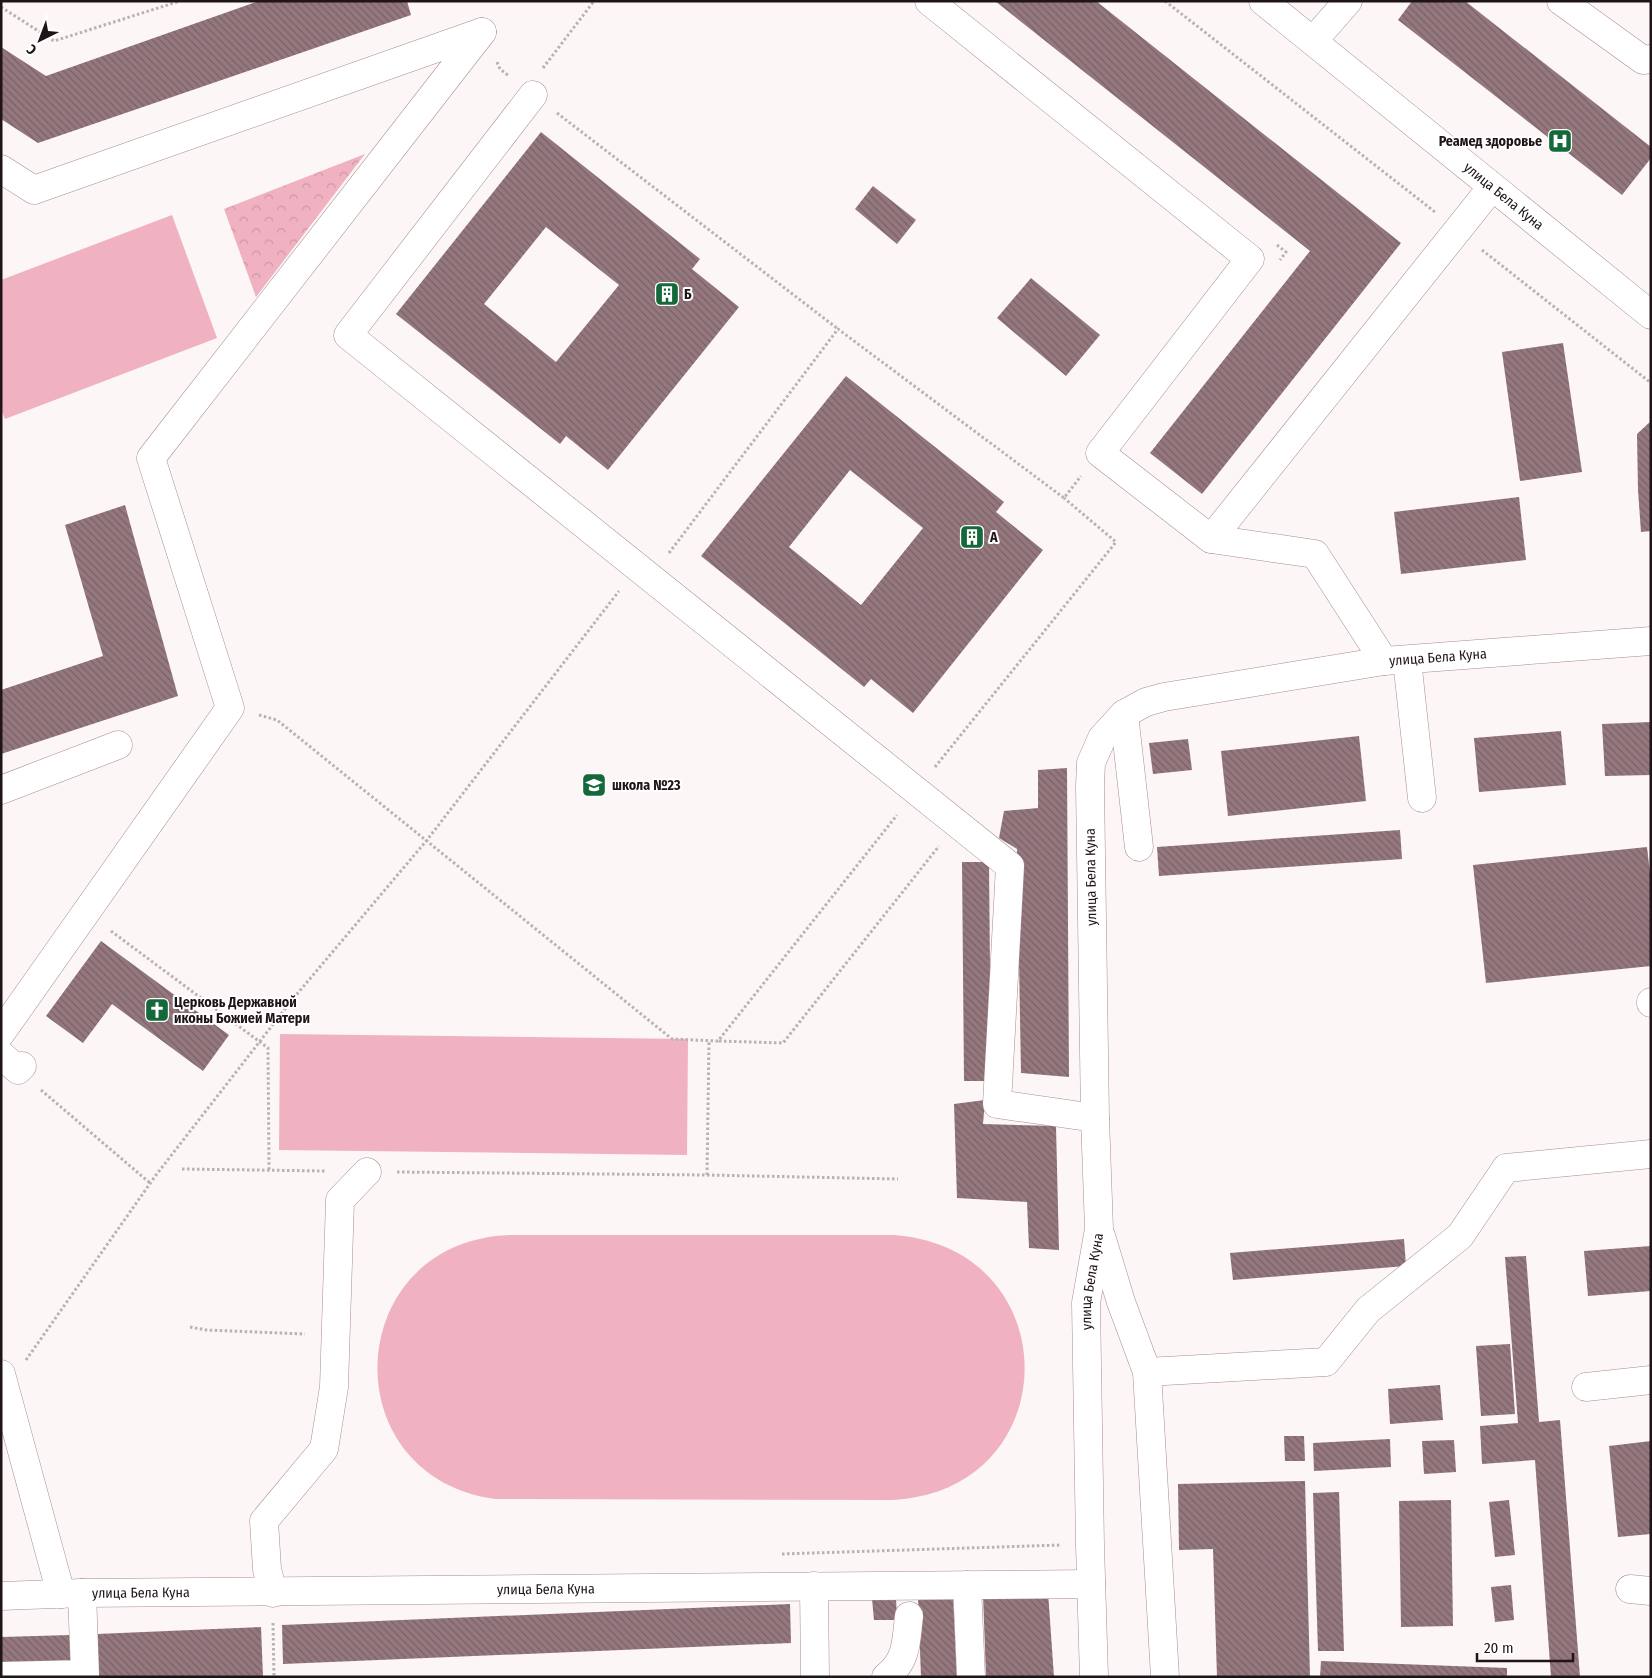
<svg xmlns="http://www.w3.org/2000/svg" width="1652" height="1678" font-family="'Fira Sans Condensed',sans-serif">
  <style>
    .grass { fill: #f0b2c1 }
    .forest { fill: url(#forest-crowns) }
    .building { fill: url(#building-back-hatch); fill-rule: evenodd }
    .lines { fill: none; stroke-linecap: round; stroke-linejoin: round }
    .minor-casing { stroke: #a88b92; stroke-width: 29 }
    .path { stroke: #b9b2b3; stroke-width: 3; stroke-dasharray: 2.5 2.5; stroke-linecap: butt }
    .minor { stroke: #fff; stroke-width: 28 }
    .labels { text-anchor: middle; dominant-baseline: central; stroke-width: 4; stroke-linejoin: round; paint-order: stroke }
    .poi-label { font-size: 14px; font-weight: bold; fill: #1f1417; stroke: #fff; text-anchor: start }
    .street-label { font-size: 14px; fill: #1f1417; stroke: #fff }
  </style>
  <defs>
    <pattern id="forest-crowns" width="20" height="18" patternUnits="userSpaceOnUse" patternTransform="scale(1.25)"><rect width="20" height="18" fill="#f0b2c1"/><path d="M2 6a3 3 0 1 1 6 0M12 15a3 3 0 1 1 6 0" fill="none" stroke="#cd98a5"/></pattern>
    <pattern id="building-back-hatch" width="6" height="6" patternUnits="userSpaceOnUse" patternTransform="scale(1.25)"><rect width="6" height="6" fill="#94787e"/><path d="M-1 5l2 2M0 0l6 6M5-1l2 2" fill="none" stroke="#786166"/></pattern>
  </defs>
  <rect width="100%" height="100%" fill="#fcf6f7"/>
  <g class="grass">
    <path d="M172,215L217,338L5,419L1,409V280Z"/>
    <path d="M280,1034L688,1039L687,1155L279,1150Z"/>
    <path d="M894,1235C1069,1248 1068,1491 892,1500L495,1499C330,1476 342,1241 510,1235Z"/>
  </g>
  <path class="forest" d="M365,154L256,297L224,209Z"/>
  <g class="building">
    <path d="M259,1H407L411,15L38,143L1,119V47L46,76Z"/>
    <path d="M995,1H1096L1401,243L1202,494L1150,453L1310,251Z"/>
    <path d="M1412,1H1465L1651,147V158L1622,195L1398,20Z"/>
    <path d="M541,132L700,259L692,269L739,307L608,470L566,436L560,444L396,314ZM546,227L619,285L556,362L484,304Z"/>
    <path d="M873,186L916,220L897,244L855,209Z"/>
    <path d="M1031,278L1100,335L1066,376L997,318Z"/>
    <path d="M1563,343L1582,472L1520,481L1502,352Z"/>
    <path d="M846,376L1004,502L996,512L1043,550L913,713L871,679L864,687L701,556ZM850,470L923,528L861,605L789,547Z"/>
    <path d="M1651,421V531L1641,532L1638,490L1637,434Z"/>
    <path d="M1519,497L1526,560L1401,574L1394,512Z"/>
    <path d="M125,505L178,696L1,754V690L103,656L65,525Z"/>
    <path d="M1651,722V775L1605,776L1602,724Z"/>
    <path d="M1561,731L1566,785L1479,792L1474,738Z"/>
    <path d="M1359,736L1366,801L1228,816L1221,751Z"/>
    <path d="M1188,739L1192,770L1153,774L1149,743Z"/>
    <path d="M1067,768L1069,1077L1021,1073L1017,849L999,838L1004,811L1038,808V770Z"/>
    <path d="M1400,830L1402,859L1159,876L1157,847Z"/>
    <path d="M1647,847L1651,882V966L1486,983L1473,865Z"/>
    <path d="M962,862H989L991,1081H964Z"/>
    <path d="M101,941L229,1035L203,1071L112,1004L83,1043L46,1016Z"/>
    <path d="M985,1100L983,1124L1056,1126L1059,1250L1029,1248L1027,1202L957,1198L954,1104Z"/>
    <path d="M1404,1239L1406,1266L1233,1280L1230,1253Z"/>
    <path d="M1651,1246V1291L1588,1296L1584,1251Z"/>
    <path d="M1526,1256L1539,1422L1560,1420L1580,1677H1551L1535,1460L1482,1464L1480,1426L1518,1423L1505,1257Z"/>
    <path d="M1510,1344L1515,1414L1481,1416L1476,1346Z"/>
    <path d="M1440,1385L1443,1420L1390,1424L1388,1389Z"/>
    <path d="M1284,1436H1304L1305,1461H1285Z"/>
    <path d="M1390,1439L1391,1467L1314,1471L1313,1443Z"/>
    <path d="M1454,1440L1456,1472L1424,1474L1422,1441Z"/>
    <path d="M1651,1441V1534L1618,1537L1609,1446Z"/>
    <path d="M1305,1481L1310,1677H1217L1213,1549L1179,1550L1178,1484Z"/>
    <path d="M1339,1492L1344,1651H1318L1313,1493Z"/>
    <path d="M1451,1500L1453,1626L1401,1627L1399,1501Z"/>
    <path d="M1509,1500L1515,1555L1495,1557L1489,1502Z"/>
    <path d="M1511,1585L1514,1620L1495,1622L1491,1587Z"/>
    <path d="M1048,1592L1054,1677H986L983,1595Z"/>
    <path d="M953,1596L957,1677H921L918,1597Z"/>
    <path d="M896,1598L897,1620H874L872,1599Z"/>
    <path d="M790,1604L791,1643L283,1664L282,1625Z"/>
    <path d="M261,1627L263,1677H99L97,1634Z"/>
    <path d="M71,1635L73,1663L1,1665V1637Z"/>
    <path d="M1321,1661L1507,1668V1677H1320Z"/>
  </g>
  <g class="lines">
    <defs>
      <g id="minor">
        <path d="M929,1L1250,259L1100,453L1211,539L1315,554L1384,661"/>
        <path id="s1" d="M1263,1L1651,315"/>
        <path d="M1561,1L1643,60L1651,59"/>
        <path d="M1313,41L1348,1"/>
        <path d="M533,95L348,335L1010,866L997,1104L1095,1118"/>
        <path d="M1,169L34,190L482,32"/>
        <path d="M1211,539L1492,187"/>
        <path d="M1407,660L1422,798"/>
        <path d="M1124,714L1139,847"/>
        <path d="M1,790L118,745"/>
        <path d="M1651,1002V1003"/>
        <path d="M1,1033L230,708L151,458L482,32"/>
        <path d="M1,1055L18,1070L22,1066"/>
        <path d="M1101,1236L1121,1302L1147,1372L1165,1677"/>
        <path d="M1147,1372L1326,1362L1368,1310L1460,1236L1506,1168L1651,1154"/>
        <path d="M1,1374L61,1594"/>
        <path d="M1586,1387L1651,1380"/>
        <path d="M967,1585L971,1677"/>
        <path d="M814,1586L815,1677"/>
        <path d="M1630,1589L1651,1591"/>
        <path d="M273,1593L267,1569L264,1521L324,1449L334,1387L340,1200L367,1172"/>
        <path id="s2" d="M1,1596L82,1593L1091,1584"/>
        <path d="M1,1676L85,1674L82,1593"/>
        <path d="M886,1677C908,1660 906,1640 909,1616"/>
        <path id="s3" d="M1094,1677L1090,1545L1086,1303L1099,1229L1095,1118L1090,786L1091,763L1102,738L1124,714L1146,702L1164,697L1384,661L1651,641"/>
      </g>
    </defs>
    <use href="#minor" class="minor-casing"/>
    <g class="path">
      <path d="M1165,1L1435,212"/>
      <path d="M1,7L54,41L180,1"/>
      <path d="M497,62L500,69L509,76"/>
      <path d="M543,68L594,1"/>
      <path d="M557,113L838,329"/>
      <path d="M1277,245L1286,252L1280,260"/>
      <path d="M1482,250L1651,383"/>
      <path d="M669,553L838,329L1064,498L1081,476"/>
      <path d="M259,715L277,720L672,1039L718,1041L897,815"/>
      <path d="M935,767L1116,542L1064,498"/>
      <path d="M111,931L268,1048L269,1170"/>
      <path d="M719,1041L783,1043L939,846"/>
      <path d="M41,1090L150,1183"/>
      <path d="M182,1169L326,1171"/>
      <path d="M397,1172L707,1175L709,1041"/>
      <path d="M707,1175L898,1179"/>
      <path d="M190,1327L206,1330L305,1334"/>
      <path d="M26,1360L156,1175L292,1000L427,840L619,591"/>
      <path d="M782,1554L1061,1545"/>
      <path d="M273,1623L274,1677"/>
    </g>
    <use href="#minor" class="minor"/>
  </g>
  <defs>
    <symbol id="hospital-square" viewBox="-11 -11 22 22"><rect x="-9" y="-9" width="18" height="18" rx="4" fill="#156839" stroke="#fff"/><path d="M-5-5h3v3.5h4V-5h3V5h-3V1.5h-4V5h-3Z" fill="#fff"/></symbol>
    <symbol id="building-square" viewBox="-11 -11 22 22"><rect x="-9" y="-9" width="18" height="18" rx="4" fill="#156839" stroke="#fff"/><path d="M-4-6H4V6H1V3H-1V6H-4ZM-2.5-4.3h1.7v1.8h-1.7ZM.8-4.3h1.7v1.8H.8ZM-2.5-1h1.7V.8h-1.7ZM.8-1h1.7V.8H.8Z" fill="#fff"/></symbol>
    <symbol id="school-square" viewBox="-11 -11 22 22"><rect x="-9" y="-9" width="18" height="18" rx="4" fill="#156839" stroke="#fff"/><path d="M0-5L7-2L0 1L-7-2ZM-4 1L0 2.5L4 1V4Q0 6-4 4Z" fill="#fff"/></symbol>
    <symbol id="church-square" viewBox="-11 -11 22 22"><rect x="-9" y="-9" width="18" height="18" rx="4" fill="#156839" stroke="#fff"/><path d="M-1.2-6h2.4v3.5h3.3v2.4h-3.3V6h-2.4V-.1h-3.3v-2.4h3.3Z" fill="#fff"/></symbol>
  </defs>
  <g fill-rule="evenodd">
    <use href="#hospital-square" x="1546" y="127" width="28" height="28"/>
    <use href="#building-square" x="653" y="280" width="28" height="28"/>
    <use href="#building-square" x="958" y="523" width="28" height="28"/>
    <use href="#school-square" x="580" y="771" width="28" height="28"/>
    <use href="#church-square" x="143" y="996" width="28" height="28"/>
  </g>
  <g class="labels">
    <g class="poi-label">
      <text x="1542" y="141" text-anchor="end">Реамед здоровье</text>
      <text x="684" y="294">Б</text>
      <text x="990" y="537">А</text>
      <text x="612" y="785">школа №23</text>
      <text x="174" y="1002">Церковь Державной<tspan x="174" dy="16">иконы Божией Матери</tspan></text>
    </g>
    <g class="street-label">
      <text stroke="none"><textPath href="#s1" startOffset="310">улица Бела Куна</textPath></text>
      <text stroke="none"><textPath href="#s3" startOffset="1296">улица Бела Куна</textPath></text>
      <text transform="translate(1091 877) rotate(-91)">улица Бела Куна</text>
      <text stroke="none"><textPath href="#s3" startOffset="396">улица Бела Куна</textPath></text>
      <text stroke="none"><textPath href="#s2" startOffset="545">улица Бела Куна</textPath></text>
      <text stroke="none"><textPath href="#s2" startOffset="140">улица Бела Куна</textPath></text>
    </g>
  </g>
  <rect width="1652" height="1678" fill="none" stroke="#1f1417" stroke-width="5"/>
  <g transform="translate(40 40) rotate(222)" stroke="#ffffff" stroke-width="4" paint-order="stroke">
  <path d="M0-4L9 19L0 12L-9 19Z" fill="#1f1417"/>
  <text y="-8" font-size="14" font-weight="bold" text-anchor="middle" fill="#1f1417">С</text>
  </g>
  <path d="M1477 1653v8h96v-8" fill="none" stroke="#1f1417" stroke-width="2.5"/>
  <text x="1484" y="1653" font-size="15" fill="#1f1417" stroke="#ffffff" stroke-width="4" paint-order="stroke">20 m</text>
</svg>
